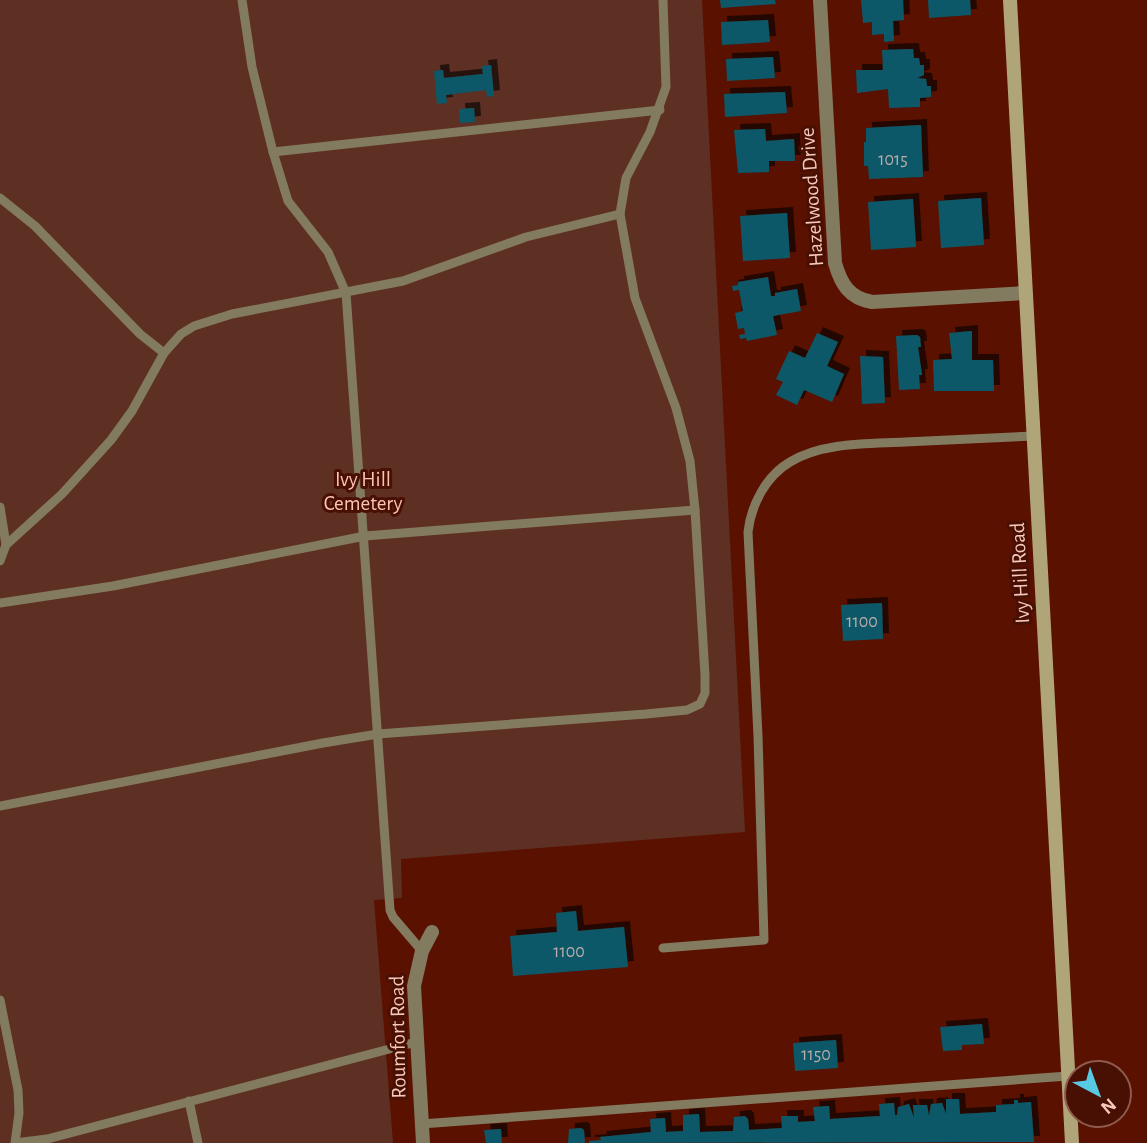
<svg xmlns="http://www.w3.org/2000/svg" width="1147" height="1143" font-family="'Alegreya Sans',sans-serif">
  <style>
    .green { fill: #5e2f23 }
    .building { fill: #0b5867; filter: url(#shadow) }
    .lines { fill: none; stroke-linecap: round; stroke-linejoin: round }
    .lane { stroke: #827b60; stroke-width: 9 }
    .street { stroke: #827b60; stroke-width: 14 }
    .secondary { stroke: #b0a579; stroke-width: 14 }
    .labels { text-anchor: middle; dominant-baseline: central; stroke-width: 6; stroke-linejoin: round; paint-order: stroke }
    .number-label { font-size: 18px; fill: #bcada8 }
    .street-label { font-size: 21px; fill: #f7c9bd; stroke: #481003 }
    .park-label { font-size: 21px; fill: #fec3b3; stroke: #481003 }
  </style>
  <defs>
    <filter id="shadow"><feDropShadow dx="6" dy="-6" stdDeviation="0" flood-color="#0009"/></filter>
  </defs>
  <rect width="100%" height="100%" fill="#5b1100"/>
  <path class="green" d="M0,0H702L745,832L401,859L402,898L374,900L393,1143H0Z"/>
  <g class="building">
    <path d="M720,0H775L776,4L721,8Z"/>
    <path d="M861,0H903L904,20L893,21L894,41L884,42V34L872,35V22L863,23Z"/>
    <path d="M928,0H970L971,15L929,18Z"/>
    <path d="M768,20L770,42L722,45L721,22Z"/>
    <path d="M913,49L914,58H919L920,65H924V75L917,78L926,79L927,86H931V97L920,98V107L889,108L888,89L857,93L856,70H883L882,50Z"/>
    <path d="M773,57L775,78L727,81L726,59Z"/>
    <path d="M491,65L494,96L487,97L486,90L446,95L447,103L437,104L434,71L443,70L444,78L483,74L482,66Z"/>
    <path d="M785,92L787,113L725,117L724,94Z"/>
    <path d="M474,108L475,122L460,123L459,109Z"/>
    <path d="M921,125L923,177L869,179L868,166H864V142H866V128Z"/>
    <path d="M765,129L766,141L794,139L795,161H769V172L738,173L734,130Z"/>
    <path d="M981,198L984,245L941,248L938,201Z"/>
    <path d="M913,199L916,247L871,250L868,202Z"/>
    <path d="M787,213L790,258L743,261L740,216Z"/>
    <path d="M768,277L771,296H775V293L797,289L801,311L773,316L777,335L747,341L746,338L740,339L739,335L745,334L744,328L738,329L735,313L743,311L739,290L733,291L732,286L738,285V282Z"/>
    <path d="M972,331V360H993L994,391H934L933,360L952,359L949,333Z"/>
    <path d="M817,333L838,342L827,366L844,374L832,402L804,390L797,405L776,395L783,382L776,379L789,351L805,358Z"/>
    <path d="M917,335L920,337L921,347H918L922,375H919L920,389L899,390L896,336Z"/>
    <path d="M860,356L883,357L885,403L862,404Z"/>
    <path d="M882,603L883,639L843,641L841,605Z"/>
    <path d="M576,911L578,931L624,927L628,967L513,976L510,936L557,932L556,913Z"/>
    <path d="M982,1024L984,1044L962,1045V1050L943,1051L940,1027Z"/>
    <path d="M836,1040L838,1068L795,1071L793,1043Z"/>
    <path d="M946,1099H959L960,1114L996,1112V1105L1014,1104V1100H1018V1103L1031,1102L1034,1142L589,1143V1141L601,1140L600,1137L651,1132L650,1119L665,1118L666,1132L683,1131V1115L699,1114L700,1132L733,1131L734,1117L745,1116L748,1119L749,1130L782,1128L781,1116H798V1122L815,1121L813,1107L829,1106L830,1119L880,1116L879,1104L894,1103L895,1115H897L898,1107L909,1104L914,1118L913,1105H927L929,1116L931,1104L942,1103L946,1114Z"/>
    <path d="M581,1128L584,1130L585,1143H568L569,1129Z"/>
    <path d="M501,1129L502,1143H486L484,1130Z"/>
  </g>
  <g class="lines">
    <g class="lane">
      <path d="M242,0L252,67L273,152L288,201L328,252L346,293L390,910L393,917L422,951"/>
      <path d="M273,152L660,110"/>
      <path d="M0,198L35,226L140,334L164,353"/>
      <path d="M0,507L6,545"/>
      <path d="M0,561L6,545L62,494L111,440L132,411L164,353L181,334L194,326L232,314L403,281L526,237L620,214"/>
      <path d="M0,603L113,586L365,536L695,510"/>
      <path d="M0,806L323,743L378,734L646,714L687,710L700,704L705,693V675L695,510L690,461L676,408L635,298L620,214L626,178L650,132L666,87L663,0"/>
      <path d="M663,948L764,940L758,736L748,532C751,505 766,476 790,462C823,442 869,444 905,442C948,440 991,438 1033,436"/>
      <path d="M0,1000L18,1090L19,1113L15,1143L47,1139L416,1042"/>
      <path d="M189,1101L198,1143"/>
      <path d="M421,1124L1068,1076"/>
    </g>
    <g class="street">
      <path d="M820,0L835,263C841,284 849,298 872,302L1025,293"/>
      <path d="M423,1143L414,986L422,951L432,932"/>
    </g>
    <path class="secondary" d="M1010,0L1072,1143"/>
  </g>
  <g class="labels">
    <g class="number-label">
      <text x="893" y="160">1015</text>
      <text x="862" y="622">1100</text>
      <text x="569" y="952">1100</text>
      <text x="816" y="1055">1150</text>
    </g>
    <g class="street-label">
      <text transform="translate(812 197) rotate(-94)">Hazelwood Drive</text>
      <text transform="translate(1020 573) rotate(-93)">Ivy Hill Road</text>
      <text transform="translate(398 1037) rotate(-91)">Roumfort Road</text>
    </g>
    <g class="park-label">
      <text x="363" y="479">Ivy Hill<tspan x="363" dy="24">Cemetery</tspan></text>
    </g>
  </g>
  <g transform="translate(1098 1094) rotate(139)"><circle r="33" fill="#481003" stroke="#8e5a4d" stroke-width="2"/>
  <path d="M0-5L12 26L0 18L-12 26Z" fill="#58c9e3"/>
  <text y="-10" font-size="19" font-weight="bold" text-anchor="middle" fill="#f7c9bd">N</text>
  </g>
</svg>
